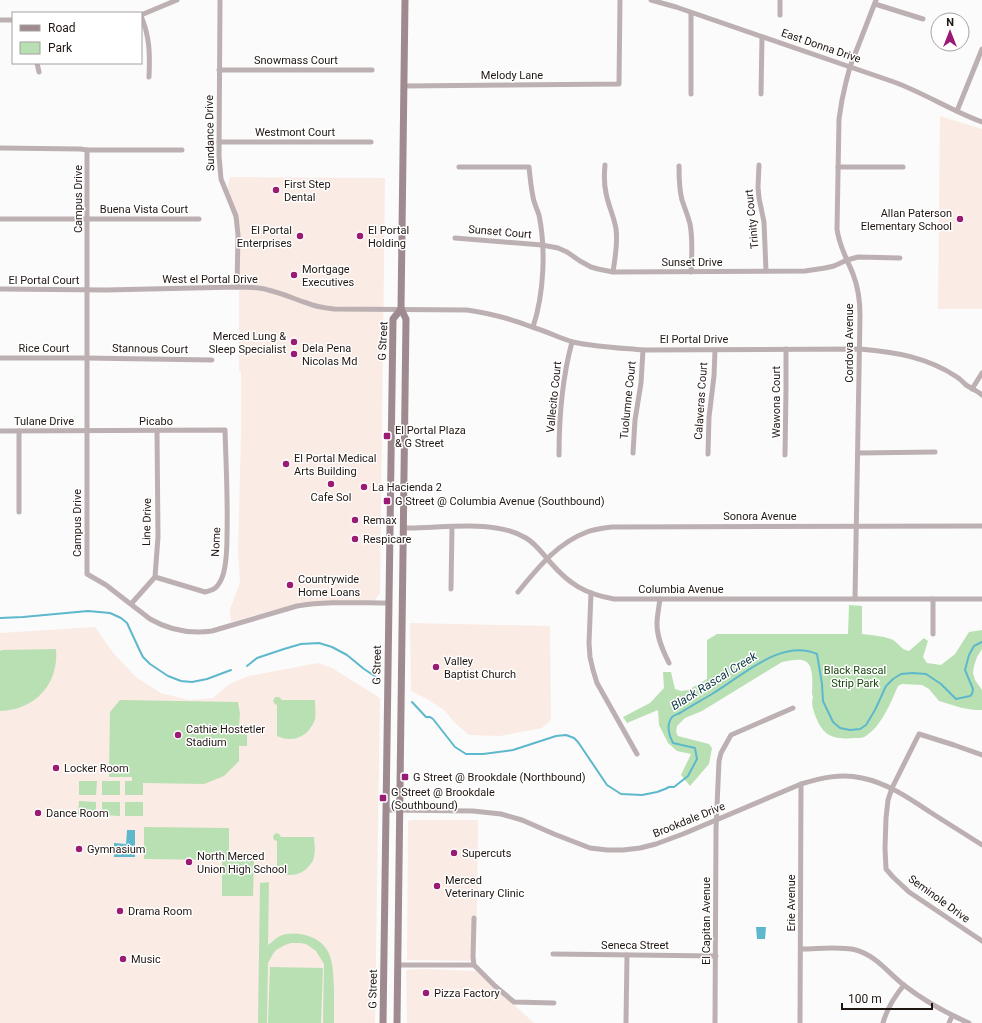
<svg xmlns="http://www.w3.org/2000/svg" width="982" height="1023" font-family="Roboto,sans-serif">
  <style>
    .built { fill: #faebe5 }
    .green { fill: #b9e0b2 }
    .water { fill: #5db8cc }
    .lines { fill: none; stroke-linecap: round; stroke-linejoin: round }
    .stream { stroke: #5db8cc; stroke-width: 2 }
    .street { stroke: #bdb0b2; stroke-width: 5 }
    .secondary { stroke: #9f8b8f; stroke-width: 7 }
    .poi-dot { fill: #991b73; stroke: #fff; stroke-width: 1.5 }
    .labels { text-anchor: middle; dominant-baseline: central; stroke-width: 3; stroke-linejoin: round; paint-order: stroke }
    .street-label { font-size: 11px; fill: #201612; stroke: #fff }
    .poi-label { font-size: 11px; fill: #201612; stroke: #fff; text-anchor: start }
    .park-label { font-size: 11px; fill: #19460f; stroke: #fff }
    .water-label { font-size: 12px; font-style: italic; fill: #0e3942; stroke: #fff }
  </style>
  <rect width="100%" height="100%" fill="#fbfbfb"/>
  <g class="built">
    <path d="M940,116L982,129V309H938Z"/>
    <path d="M230,177L385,178L380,593L374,601L303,602L231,622L230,609L240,583L238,551L241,436V372L239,371V274L236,227L226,194Z"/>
    <path d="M410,623L550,626L551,720L542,728L500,736L469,735L455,723L445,711L429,700L411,691Z"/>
    <path d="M95,627L114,654L137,678L161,693L189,700L213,698L229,684L249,676L318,663L332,668L380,698L375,1023H0V633Z"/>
    <path d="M412,820H478L477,909L475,961L407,960L408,821Z"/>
    <path d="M424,969L477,971L534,1023H407L406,970Z"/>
  </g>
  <g class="green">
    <path d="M849,605L862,606V634C871,635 882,636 891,639C898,642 901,650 909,651L924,638L928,641L923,657L927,663L941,665L955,654L969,632L982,630V649L977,657L974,666L973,673L975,680L982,690V710H975L962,708L939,701L929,689L922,685L902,684L898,686C891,702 882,725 867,735C864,738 860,738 856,738C846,739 831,739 824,731C820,727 817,720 815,715C813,709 811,703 813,697L812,694C812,684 815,662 802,660C795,659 789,661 782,662L702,711L685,718L677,726L676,732L678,736L709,744L712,748L709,764L690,786L681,775L691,754L677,751L668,743L659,725L658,710L627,723L623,717L650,703L664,688L663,672H671L675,689L681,691L688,690L707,679V640L717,634H848Z"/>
    <path d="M56,649C59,684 35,710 0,711V651L2,650Z"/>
    <path d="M275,697H279L282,700H315C315,706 316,714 315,719C314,723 311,727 309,730C300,740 289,741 277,736V705L275,704L273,701Z"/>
    <path d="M120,700L238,702L240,714L239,725H247V746H239V761L224,776L204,784L143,783V795H125V781H132V777H109L110,712Z"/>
    <path d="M79,781H97L96,795H79Z"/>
    <rect x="102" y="781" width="18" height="14"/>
    <path d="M79,801L96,802V815H78Z"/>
    <path d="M102,802H120V816L102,815Z"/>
    <rect x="125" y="802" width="18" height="14"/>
    <path d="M144,827L229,828V860H254L253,896H222V860L144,859Z"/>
    <path d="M276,833L279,834L281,837H314C314,843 316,850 314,856C314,860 311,864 308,867C300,876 288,877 277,872V841L274,840L273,837L274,835Z"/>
    <path d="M269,882L268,945C271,943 275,939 278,937C288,932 301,933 311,937C334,946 333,968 334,989C334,1000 334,1012 334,1023H323L324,964L316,951L306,944L300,943H291L285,945L276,950L273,954L268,963L267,1023H258L260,883Z"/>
    <path d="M270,967L323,968L321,1023H268Z"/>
  </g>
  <g class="water">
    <path d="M127,830H135V857H114V843L126,844Z"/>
    <path d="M756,927H766L765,939H757Z"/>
  </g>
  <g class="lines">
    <g class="stream">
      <path d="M0,618L23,617L88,611L110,613L121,618L127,623L139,649L143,657L150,664L168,676L181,681L192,682L207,679L231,670"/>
      <path d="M247,666L257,658L284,649L301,644L319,643L332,647L347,655L364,669L379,679"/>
      <path d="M412,702L426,717H430L433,719L455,747L466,754H483L513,750L556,736L566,735L574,738L578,742L607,785L621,794L642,795L657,792L665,789L669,787H674L688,776L697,759L695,748L673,743C669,736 666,725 672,717C674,715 678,714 680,713C691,706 702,700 712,694C741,677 781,638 817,654L822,684L823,701L833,722L840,728L850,730L860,729L866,725L875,710L886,686L893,679L901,674L912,673L926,674L941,684L956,699L970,696L972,694L973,689L965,670L969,655L974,646L982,642"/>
    </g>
    <g class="street">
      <path d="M220,0L219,156L221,179L236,216L238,235L237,287"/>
      <path d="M651,0L676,7L894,82C924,93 952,111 982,122"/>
      <path d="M780,0V15"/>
      <path d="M875,4L923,19"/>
      <path d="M141,15L177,0"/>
      <path d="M141,16C150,37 150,55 149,77"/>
      <path d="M0,20H13"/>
      <path d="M37,63L39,72"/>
      <path d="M219,70H372"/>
      <path d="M405,86L619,84L620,0"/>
      <path d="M691,94V13"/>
      <path d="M761,94L762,37"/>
      <path d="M957,111L982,49"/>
      <path d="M219,142H371"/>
      <path d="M0,148L80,149L87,150H182"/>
      <path d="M87,150V574L106,585L150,619C169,630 190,634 212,631L297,606C327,601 358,603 389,603"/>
      <path d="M605,165C604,175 604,184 606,193C608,205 614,216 616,229C618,243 615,258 613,272"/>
      <path d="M759,165L758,187L759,198L764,222L766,271"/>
      <path d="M679,166C679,178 679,189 682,200C685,209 688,216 690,224C693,240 692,256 691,272"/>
      <path d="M459,167H529C530,177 531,187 533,197C534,203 537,209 539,215C546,249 544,294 533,327"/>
      <path d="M838,167H903"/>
      <path d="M0,219H199"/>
      <path d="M455,238L542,245L558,248L567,252L580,261L591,267L598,269L613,272L805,271L825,268L834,266L847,260L858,257L900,258"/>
      <path d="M0,289L106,290L237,287C248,287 259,287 268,290C282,293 294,299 307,303C316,307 325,308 334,309L467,310C489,313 511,319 532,327C546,331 559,338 573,342C596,347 620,348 643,350L860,349C895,352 927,357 957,377C960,379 963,382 966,385C971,388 977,391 982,395"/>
      <path d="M0,358H87L212,360"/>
      <path d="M972,389L982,373"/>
      <path d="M0,431L225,430C226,465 228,500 227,535C227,547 227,568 221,580C217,588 214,590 205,592L155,577"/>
      <path d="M19,431V512"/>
      <path d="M633,453L635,420L641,383L643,350"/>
      <path d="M858,453L935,452"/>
      <path d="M708,454L709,417L714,376L715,350"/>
      <path d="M559,455C559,416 562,379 572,342"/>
      <path d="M785,455L786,389V349"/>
      <path d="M403,528C440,529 493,518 526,538C536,544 542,553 550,562C569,584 585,594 614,599H982"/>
      <path d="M451,589L452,527"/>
      <path d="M518,592C537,569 557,543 587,532C594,529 603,528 611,527L982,526"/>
      <path d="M591,593L589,643L590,657L593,670L597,683L637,754"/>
      <path d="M660,599C659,607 657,616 657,624C657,638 663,651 669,663"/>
      <path d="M855,599L860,315C860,301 858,287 853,274C847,259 839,246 837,229L839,119L842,100L846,82L850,67L876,0"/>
      <path d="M131,604L155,577L158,537L157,431"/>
      <path d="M933,634V599"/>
      <path d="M982,755L954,745L919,734L892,788L888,800L886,818L885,848L886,869L893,877L909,892L982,941"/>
      <path d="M386,810L473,811L501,814L522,820L554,834L590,848L607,850H623L640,848L656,844L683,834L801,784C821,778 841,773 862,778C887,783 909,798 930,812C947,823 965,834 982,845"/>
      <path d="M474,918L473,957L474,965L495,986L514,1002L554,1003"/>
      <path d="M801,949C819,949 838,946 856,950C877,956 889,974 905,986C926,1002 946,1013 969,1023"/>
      <path d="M553,954L716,956"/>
      <path d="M398,965H474"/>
      <path d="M626,1023L627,955"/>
      <path d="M715,1023L716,829L719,761L721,753L731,735L793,708"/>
      <path d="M800,1023L801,784"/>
      <path d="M883,1023C887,1008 894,997 904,985"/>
      <path d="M949,1023L952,1016"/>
    </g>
    <g class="secondary">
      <path d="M383,1023L393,319L401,309"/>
      <path d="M397,1023L406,319L401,309L405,0"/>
    </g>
  </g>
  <g class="poi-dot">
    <circle cx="276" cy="190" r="4"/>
    <circle cx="960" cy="219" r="4"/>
    <circle cx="300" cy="236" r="4"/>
    <circle cx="360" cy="236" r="4"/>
    <circle cx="294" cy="275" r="4"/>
    <circle cx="294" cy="342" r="4"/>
    <circle cx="294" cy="354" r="4"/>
    <rect x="383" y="432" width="8" height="8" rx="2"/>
    <circle cx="286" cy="464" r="4"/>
    <circle cx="331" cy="484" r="4"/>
    <circle cx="364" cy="487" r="4"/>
    <rect x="383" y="497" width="8" height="8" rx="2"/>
    <circle cx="355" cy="520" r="4"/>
    <circle cx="355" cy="539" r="4"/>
    <circle cx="290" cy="585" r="4"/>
    <circle cx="436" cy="667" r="4"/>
    <circle cx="178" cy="735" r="4"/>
    <circle cx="56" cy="768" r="4"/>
    <rect x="401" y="773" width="8" height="8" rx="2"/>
    <rect x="379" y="794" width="8" height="8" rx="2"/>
    <circle cx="38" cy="813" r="4"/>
    <circle cx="79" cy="849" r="4"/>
    <circle cx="454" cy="853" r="4"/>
    <circle cx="189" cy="862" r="4"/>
    <circle cx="437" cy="886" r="4"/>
    <circle cx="120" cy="911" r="4"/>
    <circle cx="123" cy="959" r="4"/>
    <circle cx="426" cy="993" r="4"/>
  </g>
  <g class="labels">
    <g class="street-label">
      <text transform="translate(821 46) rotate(19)">East Donna Drive</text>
      <text x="296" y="60">Snowmass Court</text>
      <text x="512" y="75">Melody Lane</text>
      <text x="295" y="132">Westmont Court</text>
      <text transform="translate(210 133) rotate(-91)">Sundance Drive</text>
      <text transform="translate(78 199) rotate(-90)">Campus Drive</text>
      <text x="144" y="209">Buena Vista Court</text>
      <text transform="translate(752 219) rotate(-96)">Trinity Court</text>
      <text transform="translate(500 232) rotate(5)">Sunset Court</text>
      <text x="692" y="262">Sunset Drive</text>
      <text x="210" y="279">West el Portal Drive</text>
      <text x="44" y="280">El Portal Court</text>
      <text x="694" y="339">El Portal Drive</text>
      <text transform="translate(383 341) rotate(-87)">G Street</text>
      <text transform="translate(849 343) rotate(-90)">Cordova Avenue</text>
      <text x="44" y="348">Rice Court</text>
      <text transform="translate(150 349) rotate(1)">Stannous Court</text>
      <text transform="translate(554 397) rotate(-84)">Vallecito Court</text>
      <text transform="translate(628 400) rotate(-84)">Tuolumne Court</text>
      <text transform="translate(701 401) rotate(-86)">Calaveras Court</text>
      <text transform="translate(776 402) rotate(-90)">Wawona Court</text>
      <text x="44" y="421">Tulane Drive</text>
      <text x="156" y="421">Picabo</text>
      <text x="760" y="516">Sonora Avenue</text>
      <text transform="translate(147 522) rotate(-89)">Line Drive</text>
      <text transform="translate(77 523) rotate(-90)">Campus Drive</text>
      <text transform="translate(216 542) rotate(-87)">Nome</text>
      <text x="681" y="589">Columbia Avenue</text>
      <text transform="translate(377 665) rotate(-89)">G Street</text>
      <text transform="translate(689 820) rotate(-22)">Brookdale Drive</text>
      <text transform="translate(939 899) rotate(36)">Seminole Drive</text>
      <text transform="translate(791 903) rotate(-90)">Erie Avenue</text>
      <text transform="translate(706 921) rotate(-90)">El Capitan Avenue</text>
      <text x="635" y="945">Seneca Street</text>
      <text transform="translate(373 989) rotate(-89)">G Street</text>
    </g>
    <g class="poi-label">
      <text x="284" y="184">First Step<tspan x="284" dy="13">Dental</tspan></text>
      <text x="952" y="213" text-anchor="end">Allan Paterson<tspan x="952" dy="13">Elementary School</tspan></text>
      <text x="292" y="230" text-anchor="end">El Portal<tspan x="292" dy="13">Enterprises</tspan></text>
      <text x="368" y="230">El Portal<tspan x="368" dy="13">Holding</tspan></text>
      <text x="302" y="269">Mortgage<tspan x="302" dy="13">Executives</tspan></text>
      <text x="286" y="336" text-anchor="end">Merced Lung &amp;<tspan x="286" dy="13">Sleep Specialist</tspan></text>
      <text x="302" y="348">Dela Pena<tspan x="302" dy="13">Nicolas Md</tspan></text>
      <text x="395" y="430">El Portal Plaza<tspan x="395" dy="13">&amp; G Street</tspan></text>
      <text x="294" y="458">El Portal Medical<tspan x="294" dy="13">Arts Building</tspan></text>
      <text x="372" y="487">La Hacienda 2</text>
      <text x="331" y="497" text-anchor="middle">Cafe Sol</text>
      <text x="395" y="501">G Street @ Columbia Avenue (Southbound)</text>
      <text x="363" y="520">Remax</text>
      <text x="363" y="539">Respicare</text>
      <text x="298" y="579">Countrywide<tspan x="298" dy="13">Home Loans</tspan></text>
      <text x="444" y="661">Valley<tspan x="444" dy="13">Baptist Church</tspan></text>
      <text x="186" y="729">Cathie Hostetler<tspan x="186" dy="13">Stadium</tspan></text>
      <text x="64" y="768">Locker Room</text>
      <text x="413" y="777">G Street @ Brookdale (Northbound)</text>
      <text x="391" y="792">G Street @ Brookdale<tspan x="391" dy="13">(Southbound)</tspan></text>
      <text x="46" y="813">Dance Room</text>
      <text x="87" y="849">Gymnasium</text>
      <text x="462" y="853">Supercuts</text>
      <text x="197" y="856">North Merced<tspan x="197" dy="13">Union High School</tspan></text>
      <text x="445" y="880">Merced<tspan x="445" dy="13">Veterinary Clinic</tspan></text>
      <text x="128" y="911">Drama Room</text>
      <text x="131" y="959">Music</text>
      <text x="434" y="993">Pizza Factory</text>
    </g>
    <g class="park-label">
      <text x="855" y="670">Black Rascal<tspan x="855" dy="13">Strip Park</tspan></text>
    </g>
    <g class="water-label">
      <text transform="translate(714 681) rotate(-32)">Black Rascal Creek</text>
    </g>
  </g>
  <rect x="12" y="12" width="130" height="52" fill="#ffffff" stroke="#a6a2a0"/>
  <rect x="20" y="25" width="20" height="6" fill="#9f8b8f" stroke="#a6a2a0"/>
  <text x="48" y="32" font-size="12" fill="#201612">Road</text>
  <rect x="20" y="42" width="20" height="12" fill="#b9e0b2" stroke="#a6a2a0"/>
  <text x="48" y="52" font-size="12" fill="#201612">Park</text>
  <g transform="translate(950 32)"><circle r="19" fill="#ffffff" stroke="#a6a2a0"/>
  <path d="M0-3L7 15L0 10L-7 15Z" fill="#991b73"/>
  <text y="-6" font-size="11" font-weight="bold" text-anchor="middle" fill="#201612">N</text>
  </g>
  <path d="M842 1003v6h90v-6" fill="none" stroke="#201612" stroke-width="2"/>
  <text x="848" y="1003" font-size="12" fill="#201612" stroke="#ffffff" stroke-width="3" paint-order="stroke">100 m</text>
</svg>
